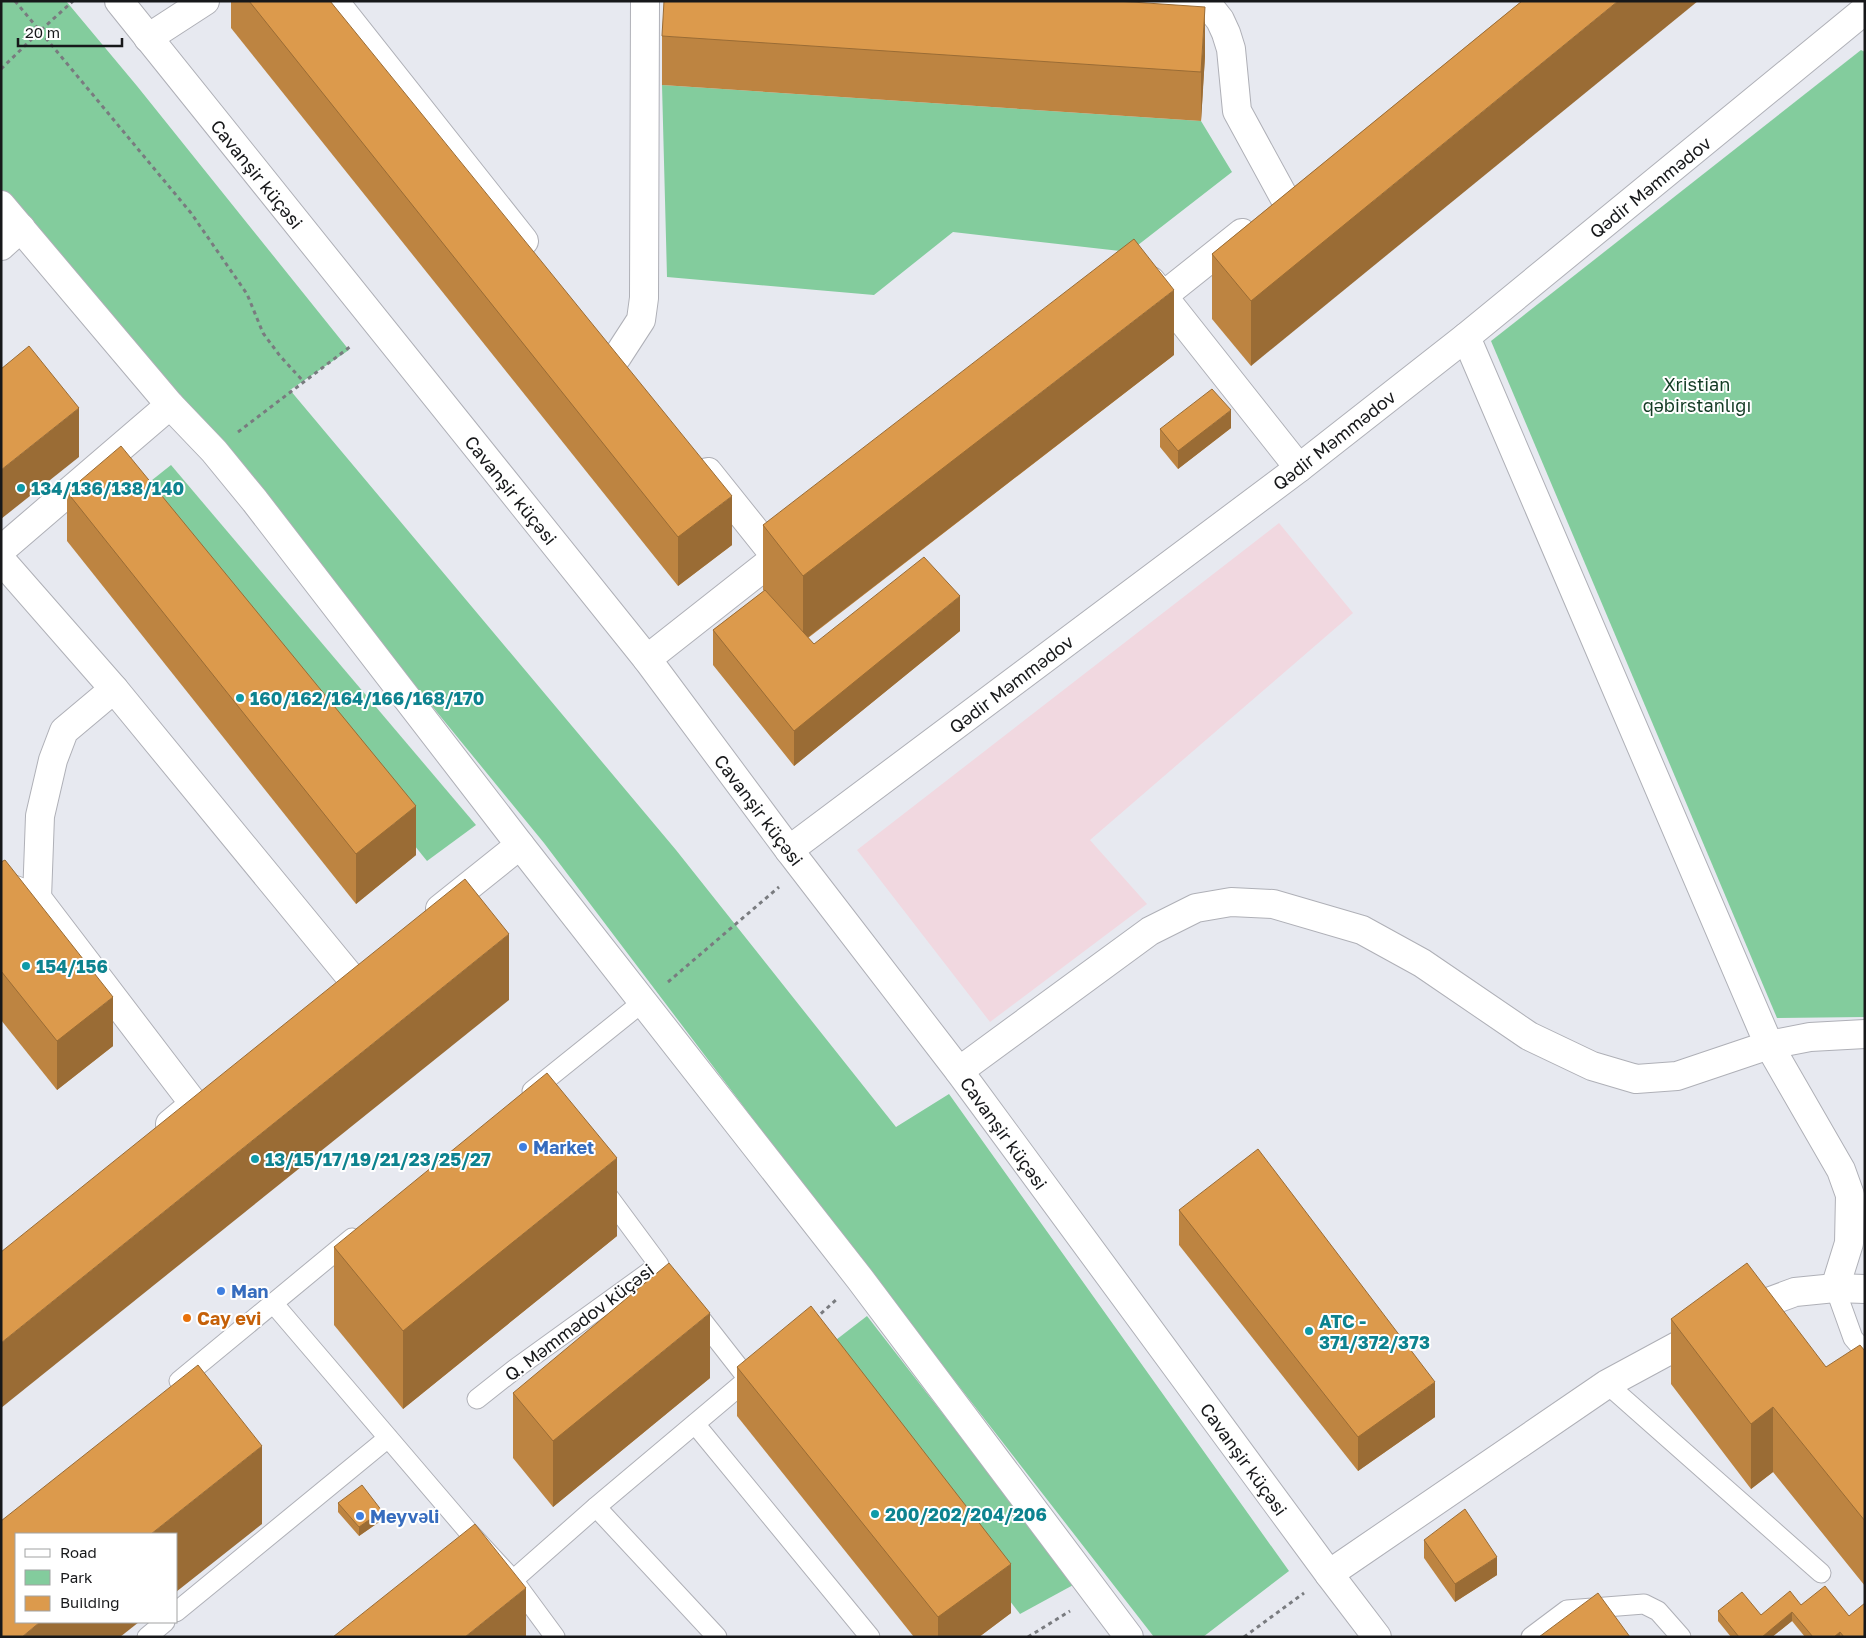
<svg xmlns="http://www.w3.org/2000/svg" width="1866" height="1638" font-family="'Golos Text',sans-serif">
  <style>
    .commercial { fill: #f1d8e0 }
    .green { fill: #83cc9d }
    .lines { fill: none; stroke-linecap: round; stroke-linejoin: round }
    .service-casing { stroke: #afb0b7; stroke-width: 21 }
    .minor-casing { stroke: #afb0b7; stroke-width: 30 }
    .tertiary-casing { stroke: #afb0b7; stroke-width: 30 }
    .path { stroke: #797b7f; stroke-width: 3; stroke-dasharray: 4 4; stroke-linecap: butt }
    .service { stroke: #fff; stroke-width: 19 }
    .minor { stroke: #fff; stroke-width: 28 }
    .tertiary { stroke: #fff; stroke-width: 28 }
    .wall { fill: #bd8441 }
    .shaded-wall { fill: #9a6c35 }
    .building { fill: #dc9a4c; stroke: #9a6c35 }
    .culture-dot { fill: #0f9aa8; stroke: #fff; stroke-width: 2 }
    .shop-dot { fill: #3f7fe0; stroke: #fff; stroke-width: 2 }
    .food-dot { fill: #e8710a; stroke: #fff; stroke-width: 2 }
    .labels { text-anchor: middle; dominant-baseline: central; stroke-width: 4; stroke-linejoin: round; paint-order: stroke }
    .street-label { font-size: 18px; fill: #17181a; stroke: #fff }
    .park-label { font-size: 18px; fill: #133b24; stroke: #fff }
    .culture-label { font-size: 18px; font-weight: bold; fill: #0d838f; stroke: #fff; text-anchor: start }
    .shop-label { font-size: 18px; font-weight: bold; fill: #366cbe; stroke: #fff; text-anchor: start }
    .food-label { font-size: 18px; font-weight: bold; fill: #c56008; stroke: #fff; text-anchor: start }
  </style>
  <rect width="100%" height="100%" fill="#e7e9f0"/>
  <path class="commercial" d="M1279,523L1353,613L1090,840L1147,904L990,1022L857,850Z"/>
  <g class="green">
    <path d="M1,1H66L137,86L349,350L290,390L676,850L896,1127L949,1094L1289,1571L1203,1637H1154L812,1197L544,843L234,464L1,192Z"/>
    <path d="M1861,50L1865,52V1017L1777,1018L1491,341Z"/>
    <path d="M662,85L1201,121L1232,172L1129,252L953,232L874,295L667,277Z"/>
    <path d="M171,465L476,825L427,861L132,496Z"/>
    <path d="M867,1316L1075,1584L1020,1614L819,1353Z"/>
  </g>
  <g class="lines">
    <defs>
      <g id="service">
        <path d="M532,1091L644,1001"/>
        <path d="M1835,1288L1853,1338L1865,1352"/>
        <path d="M273,1303L467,1530L513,1580L596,1507L748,1379L694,1310"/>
        <path d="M179,1381L352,1238"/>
        <path d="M1607,1384L1821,1573"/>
        <path d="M477,1399L515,1369L659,1265L602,1188"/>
        <path d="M695,1424L870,1637"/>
        <path d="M596,1507L717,1637"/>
        <path d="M513,1580L555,1637"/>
        <path d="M176,1612L388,1438"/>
        <path d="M147,1637L165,1622"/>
        <path d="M1531,1637L1567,1610L1644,1604L1658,1611L1681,1637"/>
      </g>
      <g id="minor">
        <path d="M334,1L524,241"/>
        <path d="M1205,1L1220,20L1226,33L1231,49L1237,111L1285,199"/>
        <path d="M1136,11L1168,6L1180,1"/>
        <path d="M148,38L205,1"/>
        <path d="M1,205L170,405L214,451L255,501L520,845L860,1279L1129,1637"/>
        <path d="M1,246L21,228"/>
        <path d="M1151,281L1299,468"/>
        <path d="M1163,296L1242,233"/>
        <path d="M1466,337L1769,1045L1841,1170L1850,1195L1849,1243L1835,1288"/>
        <path d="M617,357L641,320L644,298L645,1"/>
        <path d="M708,472L776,557"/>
        <path d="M1,550L170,405"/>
        <path d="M1,560L114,689L352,979"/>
        <path d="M647,659L793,544"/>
        <path d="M789,850L1299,468L1466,337L1865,10"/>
        <path d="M1,885L37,898L194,1104L170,1124"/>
        <path d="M37,898L40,816L53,760L64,731L114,689"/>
        <path d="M440,909L520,845"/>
        <path d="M959,1071L1150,931L1196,908L1231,902L1273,904L1362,930L1422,963L1529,1036L1592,1066L1636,1079L1677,1076L1769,1045L1810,1037L1865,1034"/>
        <path d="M1741,1312L1795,1292L1835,1288L1865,1289"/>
        <path d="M1329,1574L1607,1384L1705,1331"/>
      </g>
      <path id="tertiary" d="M119,1L647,659L789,850L959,1071L1329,1574L1377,1637"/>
    </defs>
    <use href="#service" class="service-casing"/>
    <use href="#minor" class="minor-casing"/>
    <use href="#tertiary" class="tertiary-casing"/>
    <g class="path">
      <path d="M15,1L191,213L247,294L263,333L280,356L303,381"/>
      <path d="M1,69L40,31L73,1"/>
      <path d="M238,432L351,346"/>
      <path d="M668,982L779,887"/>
      <path d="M815,1319L837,1299"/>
      <path d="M1028,1637L1070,1611"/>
      <path d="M1244,1637L1304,1593"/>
    </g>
    <use href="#service" class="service"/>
    <use href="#minor" class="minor"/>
    <use href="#tertiary" class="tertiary"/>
  </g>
  <g class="wall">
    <path d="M231,1H330L732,545L678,586L231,28Z"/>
    <path d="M1522,1L1251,366L1212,319V254Z"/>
    <path d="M662,36L1205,56L1201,121L662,85Z"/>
    <path d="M1174,355L808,638L814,644L960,631L794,766L713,665V630L764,591L763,590V525Z"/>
    <path d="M1231,428L1178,469L1160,447V429Z"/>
    <path d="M67,492L416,855L356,904L67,541Z"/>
    <path d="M1,862L113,1046L57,1090L1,1020Z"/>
    <path d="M1179,1210L1435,1417L1358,1471L1179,1245Z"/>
    <path d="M617,1236L403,1409L334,1325V1247Z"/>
    <path d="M1671,1319L1826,1367L1865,1351V1586L1773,1472L1751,1489L1671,1384Z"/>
    <path d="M737,1367L1011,1613L979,1637H914L737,1416Z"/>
    <path d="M710,1378L553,1507L513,1458V1393Z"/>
    <path d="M338,1503L382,1520L359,1536L338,1512Z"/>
    <path d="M1424,1540L1497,1575L1455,1602L1424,1558Z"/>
    <path d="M1801,1605L1849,1616L1865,1637H1805L1792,1621L1772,1637H1731L1718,1621V1611L1761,1615Z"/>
  </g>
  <g class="shaded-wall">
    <path d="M1618,1H1698L1251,366V301Z"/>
    <path d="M1205,7V56L1201,121V72Z"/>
    <path d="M1174,290V355L803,641V576Z"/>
    <path d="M79,408V457L1,519V470Z"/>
    <path d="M1231,410V428L1178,469V451Z"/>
    <path d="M732,496V545L678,586V537Z"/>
    <path d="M960,596V631L794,766V731Z"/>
    <path d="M416,806V855L356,904V854Z"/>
    <path d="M509,934V1000L1,1408V1343Z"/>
    <path d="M113,997V1046L57,1090V1041Z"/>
    <path d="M617,1158V1236L403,1409V1331Z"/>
    <path d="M710,1313V1378L553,1507V1441Z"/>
    <path d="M1435,1382V1417L1358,1471V1437Z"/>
    <path d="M1773,1407V1472L1751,1489V1424Z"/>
    <path d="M262,1446V1524L176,1592V1534H151Z"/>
    <path d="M382,1511V1520L359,1536V1527Z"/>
    <path d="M1497,1557V1575L1455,1602V1584Z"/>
    <path d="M1011,1564V1613L979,1637H938V1617Z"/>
    <path d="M526,1588V1637H465Z"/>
    <path d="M1792,1612V1621L1772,1637H1762Z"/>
    <path d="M40,1622H139L120,1637H22Z"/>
    <path d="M1840,1632V1637H1834Z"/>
  </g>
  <g class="building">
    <path d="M249,1H330L732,496L678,537Z"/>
    <path d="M664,1H1117L1205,7L1201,72L662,36Z"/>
    <path d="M1522,1H1618L1251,301L1212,254Z"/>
    <path d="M1134,239L1174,290L803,576L763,525Z"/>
    <path d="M29,346L79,408L1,470V369Z"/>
    <path d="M1212,389L1231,410L1178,451L1160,429Z"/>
    <path d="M121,446L416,806L356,854L67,492Z"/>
    <path d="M924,557L960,596L794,731L713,630L765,590L814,644Z"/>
    <path d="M5,860L113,997L57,1041L1,971V862Z"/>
    <path d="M465,879L509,934L1,1343V1252Z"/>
    <path d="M547,1073L617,1158L403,1331L334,1247Z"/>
    <path d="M1258,1149L1435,1382L1358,1437L1179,1210Z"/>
    <path d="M669,1263L710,1313L553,1441L513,1393Z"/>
    <path d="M1747,1263L1826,1367L1860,1345L1865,1351V1521L1773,1407L1751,1424L1671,1319Z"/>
    <path d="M811,1306L1011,1564L938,1617L737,1367Z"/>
    <path d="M198,1365L262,1446L151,1534H16V1622H40L22,1637H1V1521Z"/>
    <path d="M362,1485L382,1511L359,1527L338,1503Z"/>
    <path d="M1465,1509L1497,1557L1455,1584L1424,1540Z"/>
    <path d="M475,1524L526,1588L465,1637H333Z"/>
    <path d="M1825,1586L1849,1616L1865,1603L1864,1637H1844L1840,1632L1834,1637H1813L1792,1612L1762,1637H1739L1718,1611L1742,1592L1761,1615L1790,1591L1801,1605Z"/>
    <path d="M1598,1593L1630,1637H1539Z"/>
  </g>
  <g class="culture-dot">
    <circle cx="21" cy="488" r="5"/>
    <circle cx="240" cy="698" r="5"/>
    <circle cx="26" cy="966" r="5"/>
    <circle cx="255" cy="1159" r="5"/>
    <circle cx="1309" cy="1331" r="5"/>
    <circle cx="875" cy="1514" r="5"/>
  </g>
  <g class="shop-dot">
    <circle cx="523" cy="1147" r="5"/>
    <circle cx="221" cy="1291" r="5"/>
    <circle cx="360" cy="1516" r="5"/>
  </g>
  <circle class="food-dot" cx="187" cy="1318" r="5"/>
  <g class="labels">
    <g class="street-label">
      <text transform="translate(257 174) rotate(51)">Cavanşir küçəsi</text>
      <text transform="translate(1650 187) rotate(-39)">Qədir Məmmədov</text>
      <text transform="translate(1334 440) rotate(-38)">Qədir Məmmədov</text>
      <text transform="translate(511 490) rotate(51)">Cavanşir küçəsi</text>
      <text transform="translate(1011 684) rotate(-37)">Qədir Məmmədov</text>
      <text transform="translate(759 810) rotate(53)">Cavanşir küçəsi</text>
      <text transform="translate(1004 1133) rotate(54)">Cavanşir küçəsi</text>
      <text transform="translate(579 1322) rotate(-37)">Q. Məmmədov küçəsi</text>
      <text transform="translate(1244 1459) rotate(54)">Cavanşir küçəsi</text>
    </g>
    <g class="park-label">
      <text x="1697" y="384">Xristian<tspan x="1697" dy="21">qəbirstanlığı</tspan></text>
    </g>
    <g class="culture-label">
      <text x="31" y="488">134/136/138/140</text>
      <text x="250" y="698">160/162/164/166/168/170</text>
      <text x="36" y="966">154/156</text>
      <text x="265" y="1159">13/15/17/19/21/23/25/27</text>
      <text x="1319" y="1321">ATC -<tspan x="1319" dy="21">371/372/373</tspan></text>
      <text x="885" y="1514">200/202/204/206</text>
    </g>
    <g class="shop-label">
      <text x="533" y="1147">Market</text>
      <text x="231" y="1291">Man</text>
      <text x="370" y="1516">Meyvəli</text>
    </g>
    <g class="food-label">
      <text x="197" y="1318">Cay evi</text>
    </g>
  </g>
  <rect width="1866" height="1638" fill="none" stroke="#17181a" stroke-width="5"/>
  <rect x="15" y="1533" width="162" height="90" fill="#ffffff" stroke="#a2a3a3"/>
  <rect x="25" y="1549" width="25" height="8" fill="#ffffff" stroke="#a2a3a3"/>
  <text x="60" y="1558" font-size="15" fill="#17181a">Road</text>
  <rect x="25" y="1570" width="25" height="15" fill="#83cc9d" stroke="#a2a3a3"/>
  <text x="60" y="1583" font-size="15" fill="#17181a">Park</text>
  <rect x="25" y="1596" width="25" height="15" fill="#dc9a4c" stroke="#a2a3a3"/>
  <text x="60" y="1608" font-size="15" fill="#17181a">Building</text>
  <path d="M18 38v8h104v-8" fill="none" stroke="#17181a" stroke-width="2.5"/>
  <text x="25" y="38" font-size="15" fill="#17181a" stroke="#ffffff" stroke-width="4" paint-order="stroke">20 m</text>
</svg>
